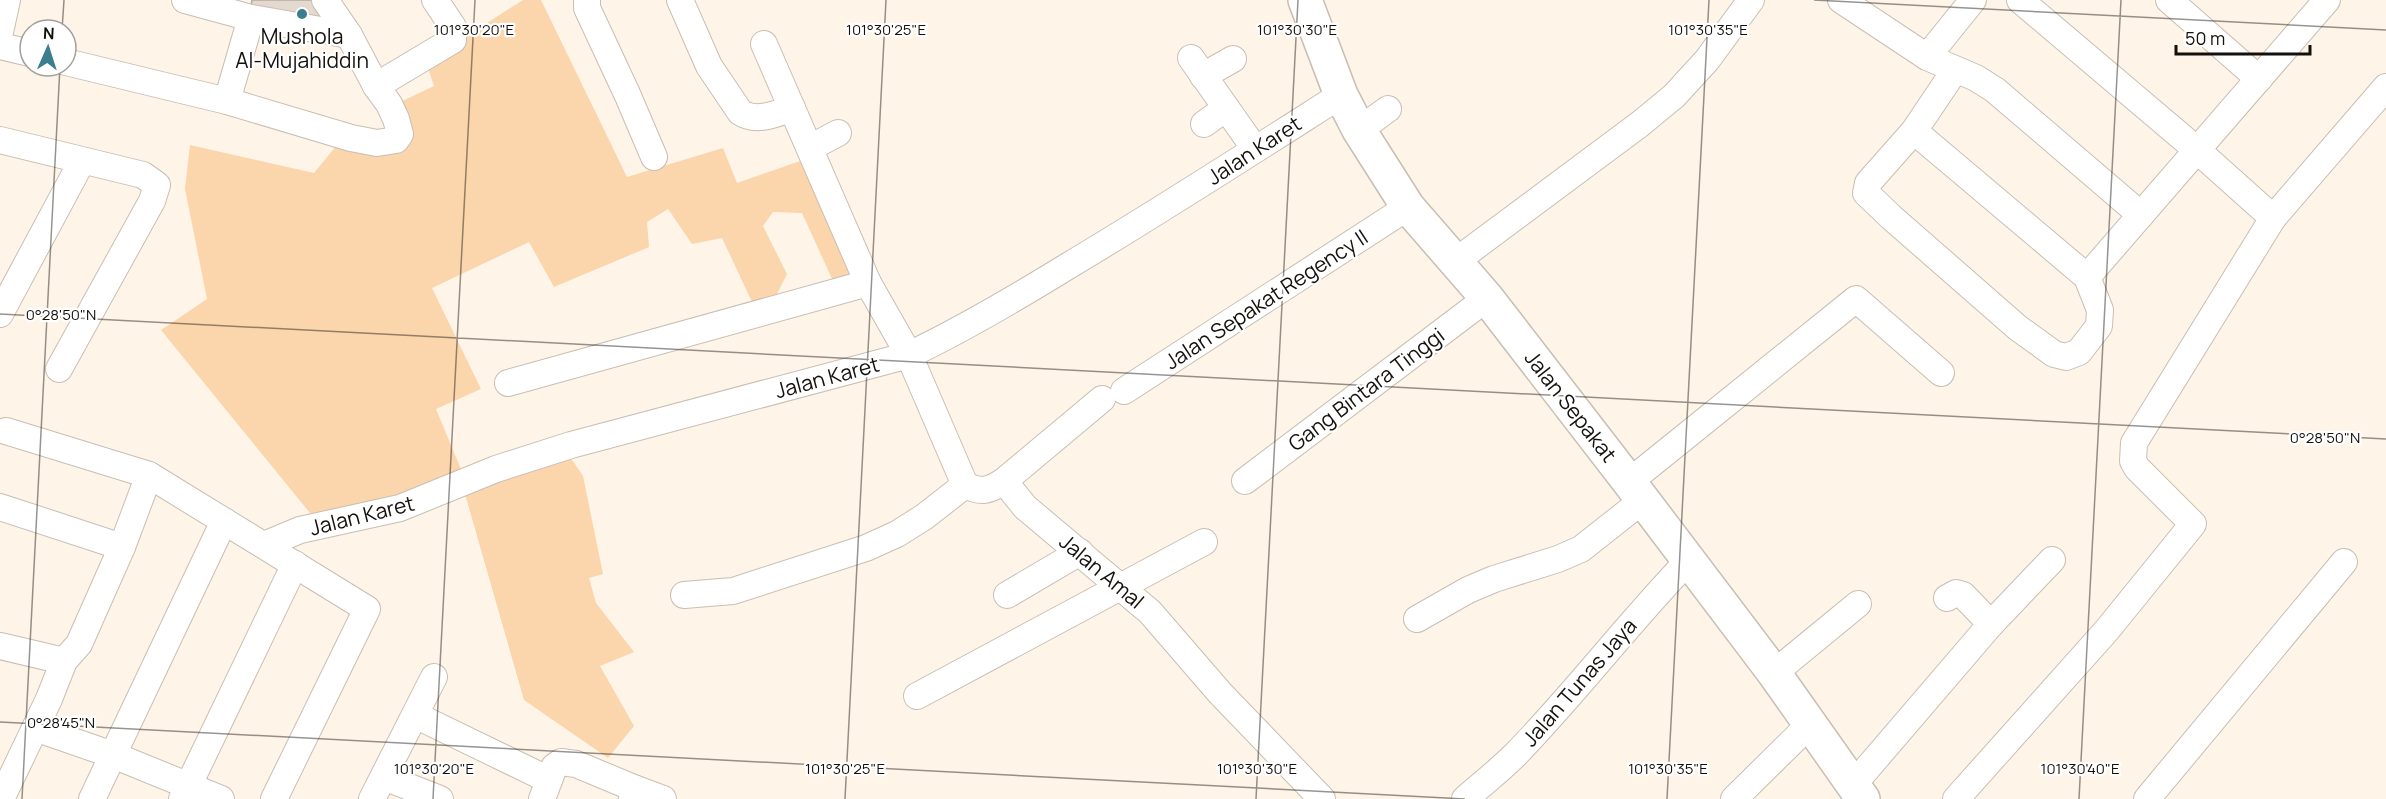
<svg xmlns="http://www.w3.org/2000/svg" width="2386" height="799" font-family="Manrope,sans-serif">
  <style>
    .green { fill: #fbd5ac }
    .building { fill: #e4d9ce; stroke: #b6aba0; stroke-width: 1.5 }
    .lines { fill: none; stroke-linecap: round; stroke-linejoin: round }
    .minor-casing { stroke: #c9beb2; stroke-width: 28 }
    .major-casing { stroke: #c9beb2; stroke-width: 36 }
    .minor { stroke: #fff; stroke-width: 26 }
    .major { stroke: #fff; stroke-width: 33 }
    .ticks { fill: none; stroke: #14110d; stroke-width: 1.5; stroke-opacity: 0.45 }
    .poi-dot { fill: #3c7d8f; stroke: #fff; stroke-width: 2 }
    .labels { text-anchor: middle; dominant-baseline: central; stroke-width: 4.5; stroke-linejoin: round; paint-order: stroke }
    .poi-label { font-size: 21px; fill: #14110d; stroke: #fff }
    .street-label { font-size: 21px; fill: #14110d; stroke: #fff }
    .ticks-label { font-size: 15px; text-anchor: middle; fill: #14110d; stroke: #fff; stroke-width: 4.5; stroke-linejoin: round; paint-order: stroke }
  </style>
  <rect width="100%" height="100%" fill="#fff4e8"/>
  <g class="green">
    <path d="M523,0H541L627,177L723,148L737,183L806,159L861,274L833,281L802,213L773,212L763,226L787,274L774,300L754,306L722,238L692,244L668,209L647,222L649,247L554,287L529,242L432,288L481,389L436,409L463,474L430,491L314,518L161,330L207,299L185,189L190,145L314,173L337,145C362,155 377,157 403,149L396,104L434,86L426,62Z"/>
    <path d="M566,451L583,476L603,574L589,578L596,603L634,652L600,666L634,726L608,758L524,700L463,487Z"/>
  </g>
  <path class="building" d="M252,0H322L323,1L318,22L251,6Z"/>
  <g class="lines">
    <defs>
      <g id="minor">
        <path d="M185,0L251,18L349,35"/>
        <path d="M587,0V8L628,96L654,157"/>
        <path d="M680,0L709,66L740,112C756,123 776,114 792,108"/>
        <path d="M1841,0L1927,57L1976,78L1995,90L2141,215"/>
        <path d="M2020,0L2197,150L2273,218"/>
        <path d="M2169,0L2259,79"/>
        <path d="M0,32L7,0"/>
        <path d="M764,44L868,283L909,355L965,485C981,493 989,491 1004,481L1025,507L1150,612L1220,693L1322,799"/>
        <path d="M0,46L30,53"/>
        <path d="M1927,57L1973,0"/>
        <path d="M1191,58L1255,149"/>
        <path d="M66,62L227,101L351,138L377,143L396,140L400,134L396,119L389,104L376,86L349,35L325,0"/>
        <path d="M1203,76L1233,59"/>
        <path d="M376,86L453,40V27L435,0"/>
        <path d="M227,101L251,18"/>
        <path d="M1204,124L1226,108"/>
        <path d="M1359,130L1388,109"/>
        <path d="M1914,131L2087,277L2100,310L2099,326L2079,352L2066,357L2054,354L2018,328L1891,217L1866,193L1868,183L1914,131L1955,70"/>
        <path d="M0,140L143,175L157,185L152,201L59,369"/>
        <path d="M810,148L838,133"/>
        <path d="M1456,261L1640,124L1674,96L1707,60L1751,0"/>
        <path d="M2087,277L2327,0"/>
        <path d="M0,314L82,161"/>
        <path d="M508,383L868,283"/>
        <path d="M1124,391L1408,207"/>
        <path d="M6,431L149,475L367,609L274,799"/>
        <path d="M1004,481L1102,399"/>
        <path d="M1245,481L1487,298"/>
        <path d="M1629,482L1856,299L1941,373"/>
        <path d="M0,507L122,547"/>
        <path d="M264,545L300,530L400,508L496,469L571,445L909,355C964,329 1016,298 1068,266C1160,211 1250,153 1341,95"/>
        <path d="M684,595L733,591L866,548L897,534L924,517L965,485"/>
        <path d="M1007,595L1080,552"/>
        <path d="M1947,598L1956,593L1963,595L1991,624"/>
        <path d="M1417,619L1468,590L1494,579L1558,559L1581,549L1643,500"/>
        <path d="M0,646L64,661"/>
        <path d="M1774,673L1858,604"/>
        <path d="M917,696L1204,542"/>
        <path d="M415,715L549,780"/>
        <path d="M35,728L113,755L221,799"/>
        <path d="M384,777L440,799"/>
        <path d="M1853,785L1991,624L2052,560"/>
        <path d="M1,799L49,699L64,661L79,644L122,547L149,475"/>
        <path d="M92,799L224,521"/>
        <path d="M182,799L295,564"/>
        <path d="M372,799L434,677"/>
        <path d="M542,799L554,767L561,762L576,764L636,789"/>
        <path d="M632,799L636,789L663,799"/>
        <path d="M1465,799C1482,784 1500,770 1516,754C1577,691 1629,622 1689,560"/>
        <path d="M1734,799L1810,724"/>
        <path d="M1956,799L2107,630L2193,524L2137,468L2133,461L2134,443L2273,218L2386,87"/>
        <path d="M2147,799L2344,562"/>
      </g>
      <path id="major" d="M1305,0L1341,95L1359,130L1408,207L1487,298L1643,500L1774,673L1863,799"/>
    </defs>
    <use href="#minor" class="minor-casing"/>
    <use href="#major" class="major-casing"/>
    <use href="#minor" class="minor"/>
    <use href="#major" class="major"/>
  </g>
  <path class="ticks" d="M1814,0L2386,30M62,30L64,0M0,314L2386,439M0,722L1465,799M22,799L60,66M433,799L475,0M845,799L886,0M1256,799L1298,0M1667,799L1709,0M2079,799L2121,0"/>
  <circle class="poi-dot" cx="302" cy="14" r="6"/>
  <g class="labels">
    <g class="poi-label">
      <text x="302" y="36">Mushola<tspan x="302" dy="24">Al-Mujahiddin</tspan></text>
    </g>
    <g class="street-label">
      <text transform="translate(1254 150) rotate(-33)">Jalan Karet</text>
      <text transform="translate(1266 299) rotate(-33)">Jalan Sepakat Regency II</text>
      <text transform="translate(827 377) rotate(-15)">Jalan Karet</text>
      <text transform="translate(1366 389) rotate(-37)">Gang Bintara Tinggi</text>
      <text transform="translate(1571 406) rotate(52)">Jalan Sepakat</text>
      <text transform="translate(362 515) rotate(-14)">Jalan Karet</text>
      <text transform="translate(1102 571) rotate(40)">Jalan Amal</text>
      <text transform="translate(1579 682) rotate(-49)">Jalan Tunas Jaya</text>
    </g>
  </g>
  <g class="ticks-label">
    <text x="474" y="35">101°30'20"E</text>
    <text x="886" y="35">101°30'25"E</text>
    <text x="1297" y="35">101°30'30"E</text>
    <text x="1708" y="35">101°30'35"E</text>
    <text x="61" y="320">0°28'50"N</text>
    <text x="2325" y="443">0°28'50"N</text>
    <text x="61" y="728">0°28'45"N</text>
    <text x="434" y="774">101°30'20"E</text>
    <text x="845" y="774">101°30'25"E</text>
    <text x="1257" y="774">101°30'30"E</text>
    <text x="1668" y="774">101°30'35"E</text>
    <text x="2080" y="774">101°30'40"E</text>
  </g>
  <g transform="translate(48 48) rotate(3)"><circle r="28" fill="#ffffff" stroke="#a1a09e" stroke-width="1.5"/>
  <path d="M0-4.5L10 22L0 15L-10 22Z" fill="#3c7d8f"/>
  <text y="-9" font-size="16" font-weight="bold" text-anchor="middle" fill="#14110d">N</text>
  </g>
  <path d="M2176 45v9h134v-9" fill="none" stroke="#14110d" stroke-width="3"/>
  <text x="2185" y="45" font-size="18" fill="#14110d" stroke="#ffffff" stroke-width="4.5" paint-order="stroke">50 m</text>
</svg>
